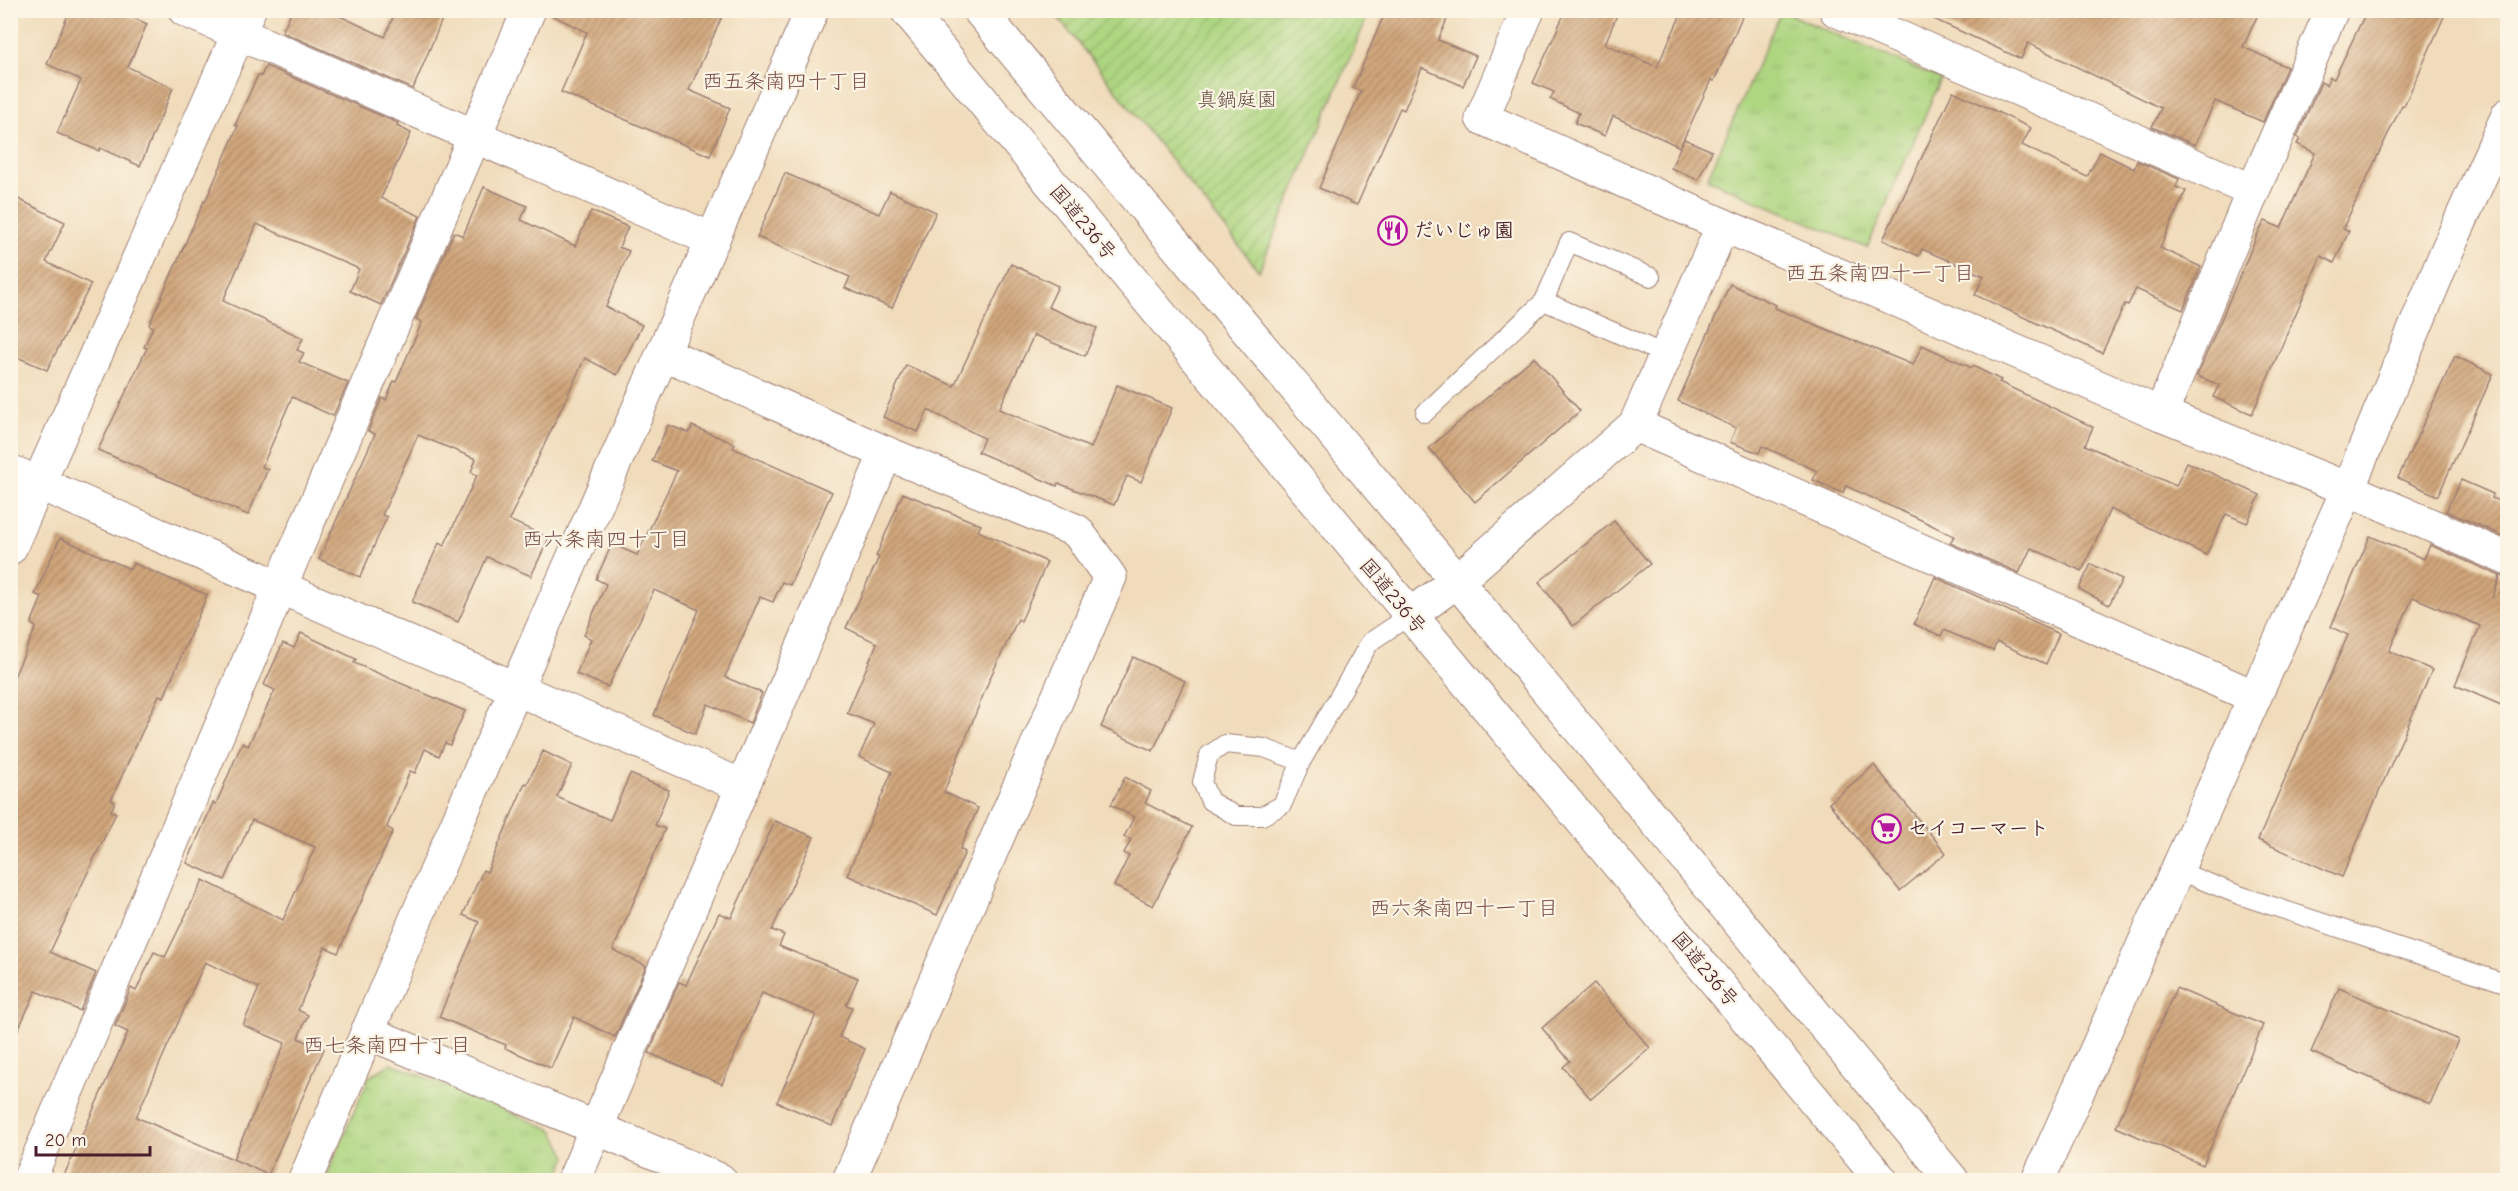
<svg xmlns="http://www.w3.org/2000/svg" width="2518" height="1191" font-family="'Comic Neue','Klee One',sans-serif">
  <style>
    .grass { fill: url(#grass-tufts); stroke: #7c7a56; stroke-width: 1.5 }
    .garden { fill: url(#garden-furrows); stroke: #7c7a56; stroke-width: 1.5 }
    .building { fill: url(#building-hatch) }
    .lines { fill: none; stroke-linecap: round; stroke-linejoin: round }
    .lane-casing { stroke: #9d7e73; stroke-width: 20 }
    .street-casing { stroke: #9d7e73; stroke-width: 35 }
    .secondary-casing { stroke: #9d7e73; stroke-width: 35 }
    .highway-casing { stroke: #9d7e73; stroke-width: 35 }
    .lane { stroke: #fff; stroke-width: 18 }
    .street { stroke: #fff; stroke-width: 33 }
    .secondary { stroke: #fff; stroke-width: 33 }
    .highway { stroke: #fff; stroke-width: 33 }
    .labels { text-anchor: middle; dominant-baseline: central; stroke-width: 4.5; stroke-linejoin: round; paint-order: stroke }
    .park-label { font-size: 20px; fill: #634d40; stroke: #fcf5e5 }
    .street-label { font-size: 20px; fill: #4a1f2b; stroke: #fcf5e5 }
    .poi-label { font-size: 20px; font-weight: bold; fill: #4a1f2b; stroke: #fcf5e5; text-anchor: start }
    .neighbourhood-label { font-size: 21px; fill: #794e47; stroke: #fcf5e5 }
  </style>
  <defs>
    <pattern id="grass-tufts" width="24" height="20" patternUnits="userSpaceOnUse" patternTransform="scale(1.5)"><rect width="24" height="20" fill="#aed681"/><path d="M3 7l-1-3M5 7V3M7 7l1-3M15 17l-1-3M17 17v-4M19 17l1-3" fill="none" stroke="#97b770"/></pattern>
    <pattern id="garden-furrows" width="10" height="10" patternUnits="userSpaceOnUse" patternTransform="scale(1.5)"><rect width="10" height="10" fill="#aed681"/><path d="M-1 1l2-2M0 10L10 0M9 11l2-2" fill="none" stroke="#97b770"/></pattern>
    <pattern id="building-hatch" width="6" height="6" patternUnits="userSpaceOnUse" patternTransform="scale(1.5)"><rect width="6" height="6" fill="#d0a67b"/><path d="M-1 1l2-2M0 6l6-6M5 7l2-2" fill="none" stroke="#ab8765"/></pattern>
  </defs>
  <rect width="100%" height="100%" fill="#fcf5e5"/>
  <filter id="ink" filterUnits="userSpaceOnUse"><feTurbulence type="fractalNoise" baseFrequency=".0167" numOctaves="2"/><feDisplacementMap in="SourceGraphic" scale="12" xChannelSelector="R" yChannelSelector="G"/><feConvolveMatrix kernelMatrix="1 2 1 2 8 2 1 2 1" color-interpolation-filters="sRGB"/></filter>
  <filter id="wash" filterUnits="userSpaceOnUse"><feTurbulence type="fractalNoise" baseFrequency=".008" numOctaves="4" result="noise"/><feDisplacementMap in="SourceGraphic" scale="24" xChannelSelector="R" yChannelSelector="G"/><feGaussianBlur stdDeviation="1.35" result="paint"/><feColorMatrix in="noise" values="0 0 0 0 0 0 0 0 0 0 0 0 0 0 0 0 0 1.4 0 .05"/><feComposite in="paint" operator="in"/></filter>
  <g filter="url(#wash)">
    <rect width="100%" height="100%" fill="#f0dcbb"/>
    <g class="grass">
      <path d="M1781,11L1941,79L1867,248L1707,179Z"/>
      <path d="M391,1063L553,1130L567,1157L556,1180H325L369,1077Z"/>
    </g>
    <path class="garden" d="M1053,11H1370L1259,271Z"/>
    <g id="blocks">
      <g class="building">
        <path d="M70,10H116L147,24L128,67L173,88L140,166L100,148L99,151L57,133L81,80L47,64Z"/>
        <path d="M292,10H327L385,37L396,10H446L413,89L282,32Z"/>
        <path d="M547,10H725L689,90L730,108L710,156L561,92L587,32L547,13Z"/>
        <path d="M1386,10H1451L1438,40L1476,56L1463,86L1422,68L1404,110L1400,108L1357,205L1319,188L1361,91L1353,88Z"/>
        <path d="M1566,10H1619L1605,44L1657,67L1683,10H1745L1714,81L1711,80L1680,147L1613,116L1605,136L1575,123L1579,113L1550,99L1554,92L1533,83Z"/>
        <path d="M1914,10H2260L2243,47L2287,67L2263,122L2215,101L2195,145L2152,127L2161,108L2028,43L2021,59Z"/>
        <path d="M2367,10H2447L2404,106L2402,105L2343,228L2349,231L2334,263L2321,256L2252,414L2213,397L2219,385L2197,376L2258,233L2265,221L2281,228L2315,153L2297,144L2300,139L2297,137L2321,82L2326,85L2330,77L2334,79Z"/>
        <path d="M266,66L398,123L397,126L411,133L381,198L420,216L381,305L350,291L359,269L257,224L223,301L303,338L297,350L304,353L299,362L348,383L333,416L292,397L262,467L268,469L248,515L98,450L147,348L144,347L153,327L149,325L204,201L205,202L238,126L235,125L258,75L261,76Z"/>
        <path d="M1953,91L2031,128L2022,145L2087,177L2100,152L2134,169L2137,161L2179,179L2176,187L2186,191L2160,248L2201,267L2183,310L2136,289L2128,305L2125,304L2102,353L1975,295L1984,276L1922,249L1919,256L1883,240Z"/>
        <path d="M1684,139L1712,151L1698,180L1671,168Z"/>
        <path d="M785,173L879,214L890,191L936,212L892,308L845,288L850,277L757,237Z"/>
        <path d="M484,187L527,206L521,220L575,246L591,211L628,227L619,247L629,251L606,307L642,325L617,375L585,358L509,520L549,538L531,576L487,557L458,622L412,602L439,543L444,546L477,475L471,472L476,459L418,435L382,515L387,517L360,577L319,559L375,434L368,431L382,398L386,400L394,381L396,382L422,322L416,319L454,232L463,236Z"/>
        <path d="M10,195L65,222L46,262L91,284L47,370L10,354Z"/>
        <path d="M1011,264L1058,286L1048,307L1097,328L1085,356L1034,335L999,409L1091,448L1117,385L1172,408L1141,482L1127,476L1114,505L1058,483L1057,486L978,452L984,438L928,410L918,432L883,417L906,365L954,386Z"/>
        <path d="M1730,284L1776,305L1775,308L1913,365L1922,345L1972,368L1973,366L2001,380L1999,382L2093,427L2085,445L2176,486L2187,462L2260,495L2247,523L2226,514L2206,555L2110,509L2082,571L2031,548L2019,573L1950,543L1954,536L1919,519L1846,486L1843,493L1813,480L1817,471L1762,446L1759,453L1730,442L1736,428L1678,401Z"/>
        <path d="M2455,356L2493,374L2438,496L2398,478Z"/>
        <path d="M1534,357L1580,411L1475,502L1429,448Z"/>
        <path d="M668,425L689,433L692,426L735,444L733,448L832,492L790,585L782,582L773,602L760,597L725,677L762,693L750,723L708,704L695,734L654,715L699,610L654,590L608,687L576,674L591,639L584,635L606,584L596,579L612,544L637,555L677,471L652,461Z"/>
        <path d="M2461,480L2493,494L2492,498L2508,505V538L2446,511Z"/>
        <path d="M903,493L981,525L978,531L1047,562L1021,621L1018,619L990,678L944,792L978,808L960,849L965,852L937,915L847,875L892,772L859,757L874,724L847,713L877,643L846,628L879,557L876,556Z"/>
        <path d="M1614,521L1650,564L1573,626L1539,582Z"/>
        <path d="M2370,536L2424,559L2430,545L2500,576L2492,598L2501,576L2508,577V708L2455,685L2480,626L2413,597L2389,651L2432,670L2342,877L2258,840L2348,635L2331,627Z"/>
        <path d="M60,538L130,569L133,563L207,595L164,697L159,695L111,800L115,802L111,811L116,813L50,952L96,973L80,1011L36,991L10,1047V686L36,627L31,624L42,597L35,594Z"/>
        <path d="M2091,564L2122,579L2109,605L2079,589Z"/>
        <path d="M1935,577L2059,634L2046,664L1997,642L1993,651L1944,630L1941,636L1914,624Z"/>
        <path d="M301,633L356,659L354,663L465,711L450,745L445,743L439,756L425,749L415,773L410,771L387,827L393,831L338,953L325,947L298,1010L308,1015L298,1038L324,1049L268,1175L233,1159L285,1043L243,1025L259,988L205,962L136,1117L281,1180H62L128,1032L115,1026L131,988L136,991L154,952L165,957L203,880L283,920L315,847L252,820L225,880L187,863L213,803L216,804L242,743L248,746L275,690L264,685L283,643L294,648Z"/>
        <path d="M1133,657L1185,681L1153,751L1101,727Z"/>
        <path d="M543,751L572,765L557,797L610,820L630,774L669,790L655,825L665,829L613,950L646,966L615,1037L574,1017L551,1068L505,1048L506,1045L439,1017L479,922L463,915L483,870L487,872L525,783L527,784Z"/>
        <path d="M1874,765L1946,853L1900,891L1829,803Z"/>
        <path d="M1125,777L1151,791L1145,803L1192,827L1153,906L1114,886L1129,856L1124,853L1131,840L1124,837L1134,817L1111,805Z"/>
        <path d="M775,821L814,837L772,930L784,935L779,946L858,978L846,1005L852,1007L839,1037L865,1049L832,1126L777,1102L816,1015L762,993L722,1084L649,1053L679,982L686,985L719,913L731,918Z"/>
        <path d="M1594,983L1650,1048L1591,1099L1563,1067L1570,1061L1542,1028Z"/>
        <path d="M2176,988L2263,1025L2203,1165L2116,1127Z"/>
        <path d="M2339,988L2458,1040L2430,1104L2311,1052Z"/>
      </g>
    </g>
  </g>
  <g filter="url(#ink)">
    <use href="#blocks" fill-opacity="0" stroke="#9d7e73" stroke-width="1.5"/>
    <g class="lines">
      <defs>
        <g id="lane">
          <path d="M1544,301L1569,242L1651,277"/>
          <path d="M1425,413L1544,301L1666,355"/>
          <path d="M1301,762L1264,748L1225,744L1209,755L1202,782L1210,801L1236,816H1262L1282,805L1301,762L1370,642L1409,616"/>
          <path d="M2176,870L2239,895L2508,984"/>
        </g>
        <g id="street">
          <path d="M185,10L713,240"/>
          <path d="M1528,10L1482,118L1723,225L2161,414L2348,489L2508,559"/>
          <path d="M1836,10L2253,191"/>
          <path d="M663,353L886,453L1077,531L1110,577L849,1180"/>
          <path d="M2161,414L2253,191L2332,10"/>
          <path d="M1635,425L2253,696"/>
          <path d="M10,471L742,786"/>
          <path d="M10,548L249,10"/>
          <path d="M1409,616L1457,581L1635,425L1723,225"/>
          <path d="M367,1032L720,1180"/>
          <path d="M29,1180L280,587L529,10"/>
          <path d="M305,1180C469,788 644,401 812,10"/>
          <path d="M574,1180L886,453"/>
        </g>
        <path id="secondary" d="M2038,1180L2348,489L2446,253L2508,115"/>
        <g id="highway">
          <path d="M907,10L1881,1180"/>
          <path d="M979,10L1457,581L1952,1180"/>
        </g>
      </defs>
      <use href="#lane" class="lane-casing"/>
      <use href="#street" class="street-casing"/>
      <use href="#secondary" class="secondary-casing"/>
      <use href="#highway" class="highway-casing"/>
      <use href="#lane" class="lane"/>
      <use href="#street" class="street"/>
      <use href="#secondary" class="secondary"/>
      <use href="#highway" class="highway"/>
    </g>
  </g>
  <defs>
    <symbol id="restaurant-ring" viewBox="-11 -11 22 22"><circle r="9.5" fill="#fcf5e5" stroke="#b5179e" stroke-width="1.5"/><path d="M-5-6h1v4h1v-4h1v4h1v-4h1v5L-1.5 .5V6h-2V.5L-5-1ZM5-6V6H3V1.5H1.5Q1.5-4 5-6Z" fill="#b5179e"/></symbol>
    <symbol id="supermarket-ring" viewBox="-11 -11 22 22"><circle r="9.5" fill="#fcf5e5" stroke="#b5179e" stroke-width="1.5"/><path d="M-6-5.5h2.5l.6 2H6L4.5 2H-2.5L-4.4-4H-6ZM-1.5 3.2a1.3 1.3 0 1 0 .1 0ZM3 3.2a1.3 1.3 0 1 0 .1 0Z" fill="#b5179e"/></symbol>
  </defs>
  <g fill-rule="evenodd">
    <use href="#restaurant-ring" x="1376" y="214" width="33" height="33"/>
    <use href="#supermarket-ring" x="1870" y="812" width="33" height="33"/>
  </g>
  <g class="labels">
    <g class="park-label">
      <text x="1237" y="99">真鍋庭園</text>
    </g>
    <g class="street-label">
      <text transform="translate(1083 222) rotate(50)">国道236号</text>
      <text transform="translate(1393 596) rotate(50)">国道236号</text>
      <text transform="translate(1705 969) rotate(50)">国道236号</text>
    </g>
    <g class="poi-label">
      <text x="1414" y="230">だいじゅ園</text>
      <text x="1908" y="828">セイコーマート</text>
    </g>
    <g class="neighbourhood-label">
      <text x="786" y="81">西五条南四十丁目</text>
      <text x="1880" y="273">西五条南四十一丁目</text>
      <text x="606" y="539">西六条南四十丁目</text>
      <text x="1464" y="908">西六条南四十一丁目</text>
      <text x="387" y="1045">西七条南四十丁目</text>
    </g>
  </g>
  <rect width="2518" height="1191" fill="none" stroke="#fcf5e5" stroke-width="36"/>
  <path d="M36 1146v9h114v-9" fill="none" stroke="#4a1f2b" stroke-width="3"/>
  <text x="45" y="1146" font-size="18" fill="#4a1f2b" stroke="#fcf5e5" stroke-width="4.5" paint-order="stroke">20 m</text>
</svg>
